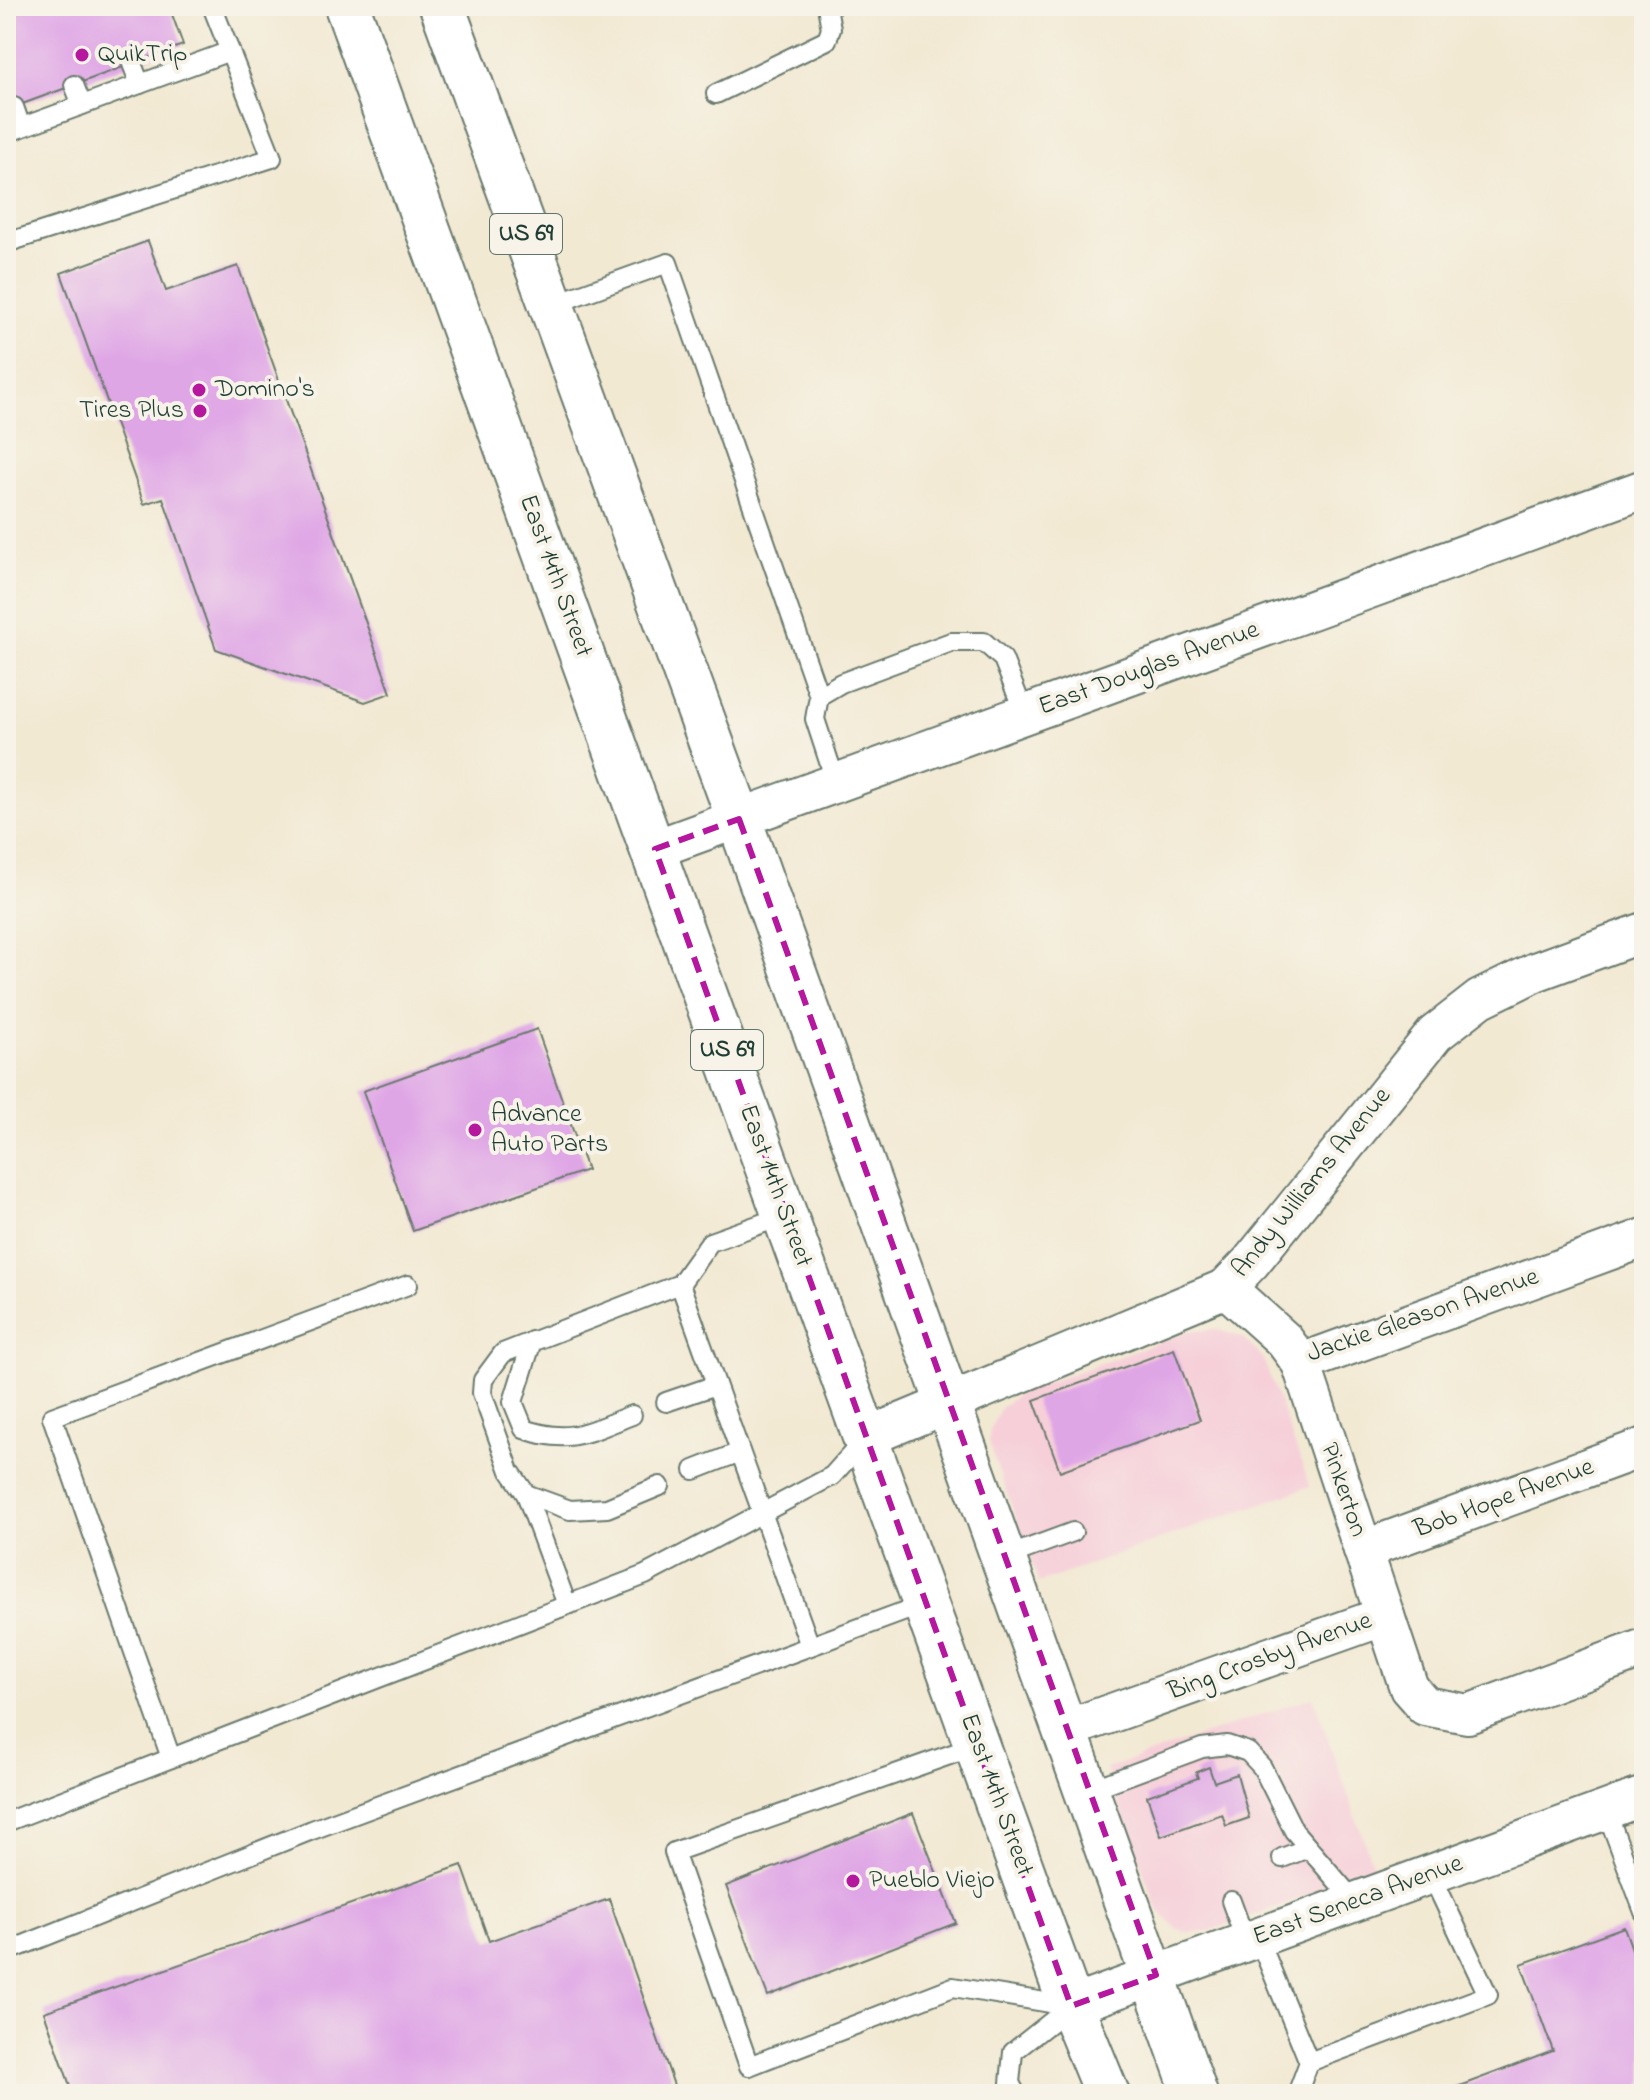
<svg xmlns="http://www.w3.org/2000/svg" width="1650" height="2100" font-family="'Indie Flower',sans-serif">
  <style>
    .built { fill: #f6cfd9 }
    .building { fill: #dfa6e6 }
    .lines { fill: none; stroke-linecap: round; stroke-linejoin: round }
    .lane-casing { stroke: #69796c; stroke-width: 22 }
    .street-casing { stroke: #69796c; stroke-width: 42 }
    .primary-casing { stroke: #69796c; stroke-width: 48 }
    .lane { stroke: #fff; stroke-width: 18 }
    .street { stroke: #fff; stroke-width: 38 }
    .primary { stroke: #fff; stroke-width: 44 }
    .marked { fill: none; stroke: #b5179e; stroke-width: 6; stroke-dasharray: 16 10; stroke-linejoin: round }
    .poi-dot { fill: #b5179e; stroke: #f7f3e8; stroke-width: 3 }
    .labels { text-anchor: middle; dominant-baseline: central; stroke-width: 8; stroke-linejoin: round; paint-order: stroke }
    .shield { fill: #f7f3e8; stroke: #60746a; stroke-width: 2 }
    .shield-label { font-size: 24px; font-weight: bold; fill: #1f3d34 }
    .poi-label { font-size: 26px; fill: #1f3d34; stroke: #f7f3e8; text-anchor: start }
    .street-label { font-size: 26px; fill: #1f3d34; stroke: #f7f3e8 }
  </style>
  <rect width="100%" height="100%" fill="#f7f3e8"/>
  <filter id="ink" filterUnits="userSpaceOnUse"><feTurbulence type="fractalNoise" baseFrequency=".0125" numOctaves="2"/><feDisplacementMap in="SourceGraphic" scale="16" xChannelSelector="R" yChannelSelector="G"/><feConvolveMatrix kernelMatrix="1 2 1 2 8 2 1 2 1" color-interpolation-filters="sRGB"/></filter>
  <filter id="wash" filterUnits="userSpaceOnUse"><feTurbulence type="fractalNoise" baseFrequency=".006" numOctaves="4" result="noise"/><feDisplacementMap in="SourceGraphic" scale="32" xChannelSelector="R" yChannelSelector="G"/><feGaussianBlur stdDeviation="1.8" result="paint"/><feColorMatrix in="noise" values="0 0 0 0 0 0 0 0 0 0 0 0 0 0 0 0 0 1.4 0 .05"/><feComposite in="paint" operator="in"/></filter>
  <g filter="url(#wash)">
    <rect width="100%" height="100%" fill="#f2e9d3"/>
    <g class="built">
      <path d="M1216,1329L1243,1338L1263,1358L1310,1486L1039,1583L989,1443L990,1430L1001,1407L1022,1392L1187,1332Z"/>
      <path d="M1313,1697L1375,1871L1210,1931L1187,1932L1176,1928L1159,1911L1154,1900L1106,1769Z"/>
    </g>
    <g id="blocks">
      <g class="building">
        <path d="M6,6H169L183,45L6,110Z"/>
        <path d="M148,241L166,291L238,266L391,693L365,702L216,649L163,498L144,504L61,273Z"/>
        <path d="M537,1029L587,1170L413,1231L363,1091Z"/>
        <path d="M1174,1349L1200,1420L1060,1471L1034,1400Z"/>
        <path d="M1209,1767L1214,1782L1237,1774L1249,1818L1226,1826L1222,1814L1161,1836L1147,1796L1198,1778L1196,1772Z"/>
        <path d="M913,1813L956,1923L768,1996L726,1886Z"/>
        <path d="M462,1865L489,1941L609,1899L677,2094H73L44,2012Z"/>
        <path d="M1624,1927L1644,1982V2094H1438L1553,2051L1521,1964Z"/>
      </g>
    </g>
  </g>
  <g filter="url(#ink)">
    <use href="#blocks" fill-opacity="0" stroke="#69796c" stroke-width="2"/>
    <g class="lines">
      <defs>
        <g id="lane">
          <path d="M132,64L140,84"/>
          <path d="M74,85L82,105"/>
          <path d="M716,94L827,40L831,29L827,6"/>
          <path d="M14,107L21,127"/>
          <path d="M6,133L230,51"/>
          <path d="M6,243L272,158L212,6"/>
          <path d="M551,305L668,263L819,696"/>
          <path d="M836,783L815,719L819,696L841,683L951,642H984L1003,659L1025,715"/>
          <path d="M680,1284L810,1646"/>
          <path d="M532,1341L513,1402L524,1429C570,1445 588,1432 632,1415"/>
          <path d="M666,1402L716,1385"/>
          <path d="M694,1470L740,1452"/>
          <path d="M660,1486L607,1508L570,1510L526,1494L510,1471L482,1393L483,1380L503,1353L680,1284L710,1242L786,1215"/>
          <path d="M526,1494L567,1605"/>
          <path d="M1005,1557L1073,1532"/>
          <path d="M978,1745L674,1852L749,2066L953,1987L1069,2006"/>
          <path d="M171,1758L52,1417L408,1285"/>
          <path d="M1089,1790L1202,1748L1227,1745L1248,1752L1262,1767L1294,1831L1355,1902"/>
          <path d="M1606,1810L1644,1912"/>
          <path d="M6,1822L645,1575L832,1476L864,1440"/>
          <path d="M1282,1858L1308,1848"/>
          <path d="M1231,1901L1246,1942"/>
          <path d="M1258,1937L1309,2062L1297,2094"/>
          <path d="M6,1952L312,1830L927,1603"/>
          <path d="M1309,2062L1488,1995L1431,1874"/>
          <path d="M1016,2094L1010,2083L1013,2052L1071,2006"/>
        </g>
        <g id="street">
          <path d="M655,849L1644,489"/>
          <path d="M1226,1288L1284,1340L1301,1363L1644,1238"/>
          <path d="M1301,1363L1385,1616"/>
          <path d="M867,1437L1226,1288L1251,1262L1435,1034L1480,999L1535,972L1644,932"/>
          <path d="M1363,1550L1644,1447"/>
          <path d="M1067,1729L1385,1616L1409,1688L1425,1706L1468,1714L1644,1648"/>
          <path d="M1071,2006L1644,1796"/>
        </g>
        <g id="primary">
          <path d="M347,6L1071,2006L1107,2094"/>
          <path d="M442,6L739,819L1195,2094"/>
        </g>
      </defs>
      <use href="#lane" class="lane-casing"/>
      <use href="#street" class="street-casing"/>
      <use href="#primary" class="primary-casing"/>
      <use href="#lane" class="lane"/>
      <use href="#street" class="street"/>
      <use href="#primary" class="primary"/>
    </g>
  </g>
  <path class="marked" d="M739,819L1156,1975L1071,2006L655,849Z"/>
  <g class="poi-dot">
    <circle cx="82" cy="55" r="8"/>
    <circle cx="199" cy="390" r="8"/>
    <circle cx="200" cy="411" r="8"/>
    <circle cx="475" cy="1130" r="8"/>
    <circle cx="853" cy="1881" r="8"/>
  </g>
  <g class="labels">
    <g class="shield">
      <rect x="490" y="214" width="72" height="40" rx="6"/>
      <rect x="691" y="1030" width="72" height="40" rx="6"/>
    </g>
    <g class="shield-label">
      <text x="526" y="234">US 69</text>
      <text x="727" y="1050">US 69</text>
    </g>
    <g class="poi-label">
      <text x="98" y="55">QuikTrip</text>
      <text x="215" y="390">Domino's</text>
      <text x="184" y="411" text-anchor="end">Tires Plus</text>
      <text x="491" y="1115">Advance<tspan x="491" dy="30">Auto Parts</tspan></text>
      <text x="869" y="1881">Pueblo Viejo</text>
    </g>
    <g class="street-label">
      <text transform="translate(555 576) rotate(70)">East 14th Street</text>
      <text transform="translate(1149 669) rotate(-20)">East Douglas Avenue</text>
      <text transform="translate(1312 1183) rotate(-51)">Andy Williams Avenue</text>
      <text transform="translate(775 1186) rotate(70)">East 14th Street</text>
      <text transform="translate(1423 1316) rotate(-19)">Jackie Gleason Avenue</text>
      <text transform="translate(1343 1490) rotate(71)">Pinkerton</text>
      <text transform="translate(1504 1499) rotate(-20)">Bob Hope Avenue</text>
      <text transform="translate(1270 1657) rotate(-20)">Bing Crosby Avenue</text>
      <text transform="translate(996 1795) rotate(70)">East 14th Street</text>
      <text transform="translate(1358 1901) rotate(-20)">East Seneca Avenue</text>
    </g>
  </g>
  <rect width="1650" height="2100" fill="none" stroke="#f7f3e8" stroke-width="32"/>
</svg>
